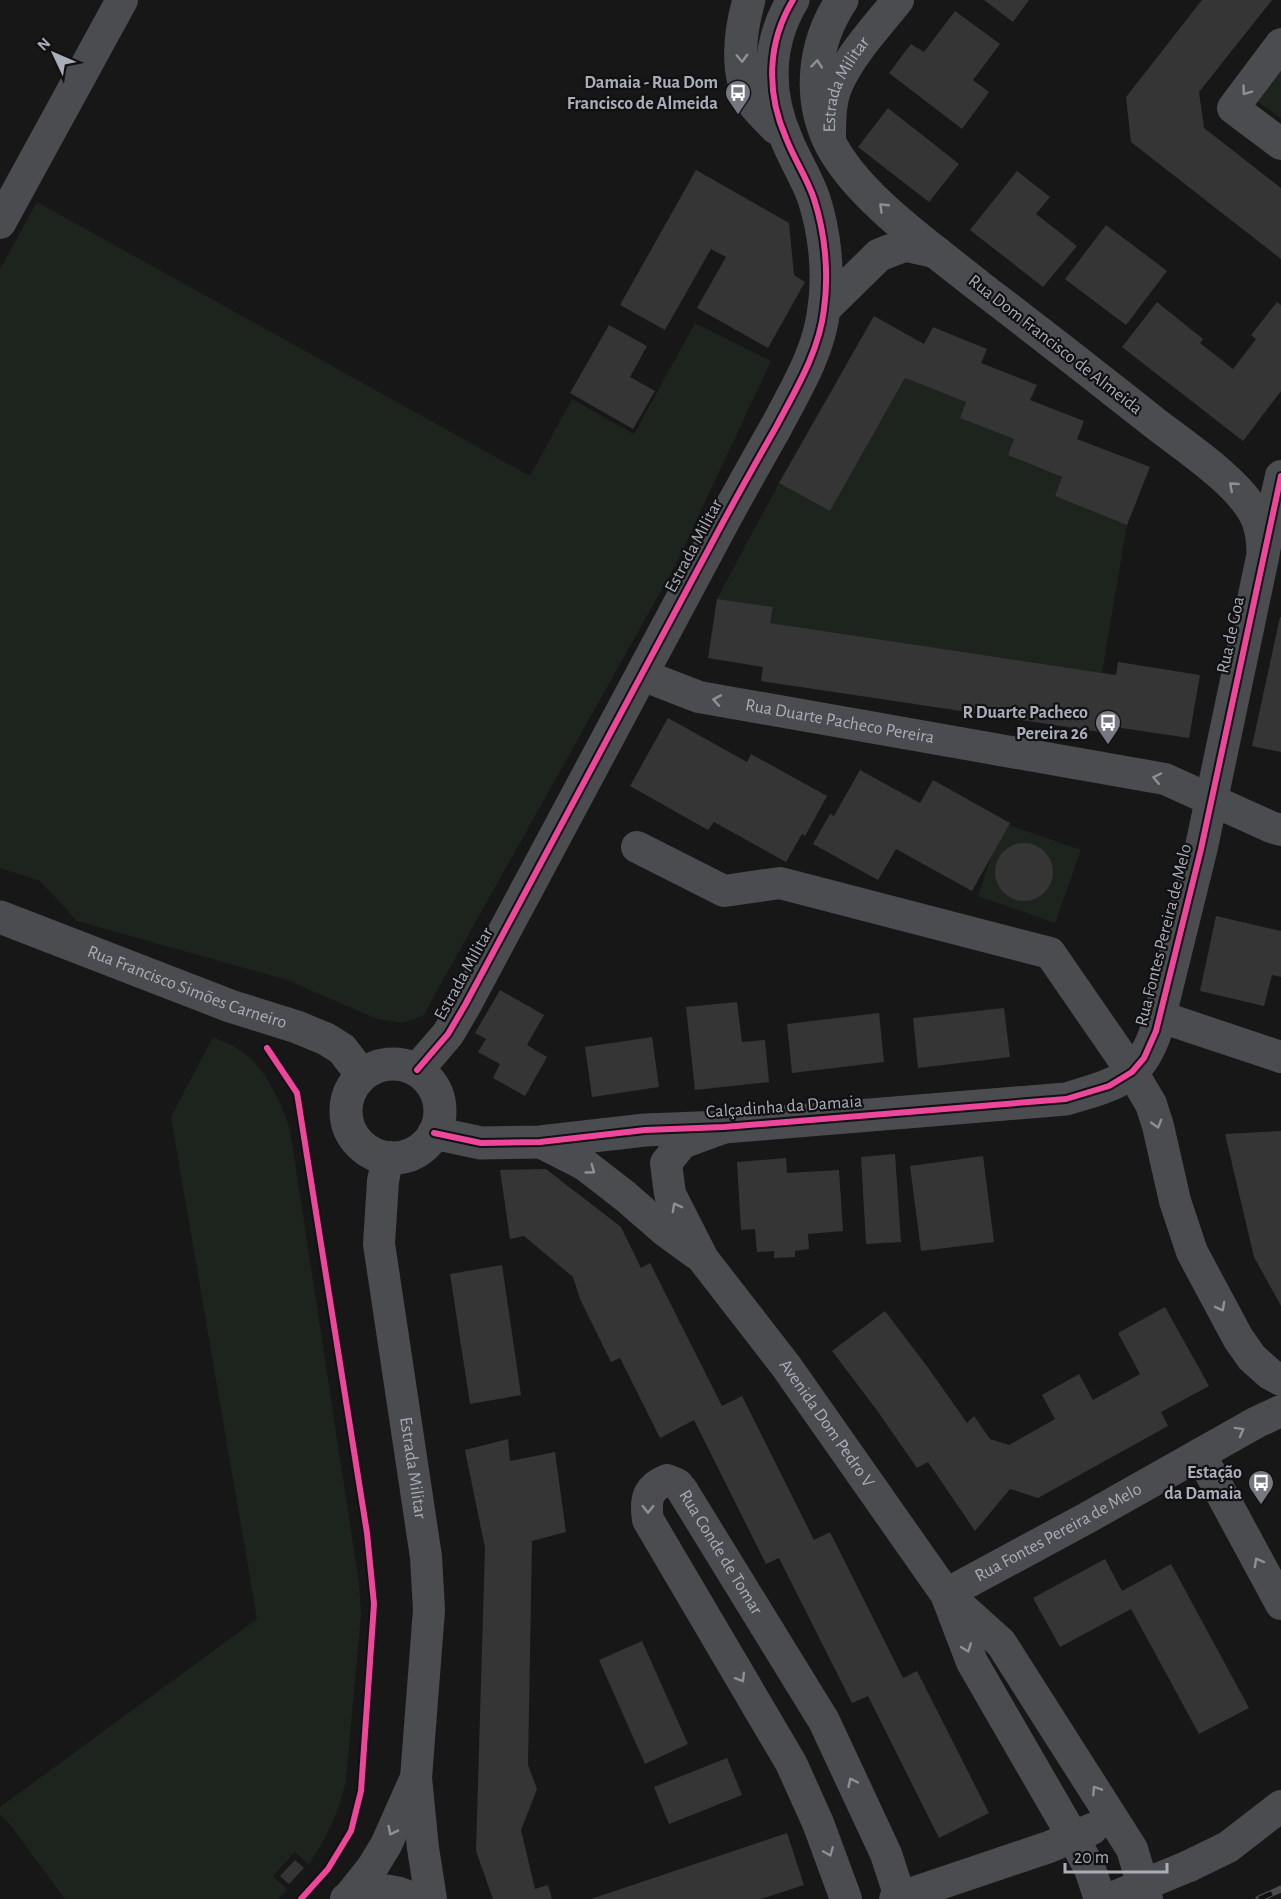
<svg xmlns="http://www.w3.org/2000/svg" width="1281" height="1899" font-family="'Alegreya Sans',sans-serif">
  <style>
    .green { fill: #1d241e }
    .building { fill: #353536 }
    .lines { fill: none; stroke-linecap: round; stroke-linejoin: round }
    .minor { stroke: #4b4c50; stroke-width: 32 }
    .tertiary { stroke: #4b4c50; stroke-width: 33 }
    .rail-casing { stroke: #4b4c4f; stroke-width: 7 }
    .rail { stroke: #111113; stroke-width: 4.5; stroke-dasharray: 14; stroke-linecap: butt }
    .minor-bridge { stroke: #4b4c50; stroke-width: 32 }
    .cycleway-casing { stroke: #111113; stroke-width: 10 }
    .cycleway { stroke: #ed469a; stroke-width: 6 }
    .oneway { stroke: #8c9099 }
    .labels { text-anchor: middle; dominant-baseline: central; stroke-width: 4.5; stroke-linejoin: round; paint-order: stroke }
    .poi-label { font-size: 18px; font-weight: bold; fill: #a8adb8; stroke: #111113; text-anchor: end }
    .street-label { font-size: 18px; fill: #a8adb8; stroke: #111113 }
  </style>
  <rect width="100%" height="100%" fill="#171717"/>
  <g class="green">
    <path d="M1281,67V119L1256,100Z"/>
    <path d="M37,202L530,476L572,399L634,434L695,323L771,361L676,564L423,1016L402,1023L377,1019L287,980L77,921L40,881L0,868V269Z"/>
    <path d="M905,378L966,402L960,418L1014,439L1008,455L1062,477L1055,496L1127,525L1102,673L770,623L773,608L717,599L779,483L830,511Z"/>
    <path d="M1003,823L1081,850L1055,923L978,896Z"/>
    <path d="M213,1037C221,1041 231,1044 238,1049C265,1065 281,1102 290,1130L359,1583L361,1615L346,1780C340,1811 326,1838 309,1865L295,1852L273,1876L287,1890L278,1899H65L8,1822L0,1815V1807L257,1619L171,1117Z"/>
  </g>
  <g class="building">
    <path d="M984,0H1029L1013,22Z"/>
    <path d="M1202,0H1272L1199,92L1204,128L1281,188V259L1131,142L1126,97Z"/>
    <path d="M955,11L1000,44L973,80L989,92L962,129L889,73L911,44L924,52Z"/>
    <path d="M888,108L959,164L929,202L858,147Z"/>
    <path d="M696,170L789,223L794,275L805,282L768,348L697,308L726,257L711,249L665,330L620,305Z"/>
    <path d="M1017,171L1050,197L1036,214L1077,246L1043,287L970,230Z"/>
    <path d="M1106,225L1167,271L1126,325L1065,279Z"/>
    <path d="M1157,302L1203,339L1200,343L1233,369L1256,339L1251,335L1277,302L1281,305V391L1243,441L1122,347Z"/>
    <path d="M874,316L924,344L933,327L987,349L981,363L1037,385L1030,400L1084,421L1077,439L1150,467L1127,525L1055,496L1062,477L1008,455L1014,439L960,418L966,402L905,378L830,511L779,483Z"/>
    <path d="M609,325L647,346L630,377L655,391L633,429L570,393Z"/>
    <path d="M717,599L773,607L770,623L1116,675L1118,662L1200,675L1189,738L1108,726L1107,733L761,681L763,667L708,658Z"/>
    <path d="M1280,617H1281V752L1252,746Z"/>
    <path d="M668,718L747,762L751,754L827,796L805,836L802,834L786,862L714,822L708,830L630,786Z"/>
    <path d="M860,770L920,803L933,780L1010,823L972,891L896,849L878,880L813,844L830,814L834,816Z"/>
    <circle cx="1024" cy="872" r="29"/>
    <path d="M1216,916L1281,931V977L1272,975L1264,1006L1200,991Z"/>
    <path d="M500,990L544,1015L527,1045L547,1057L525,1096L493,1078L500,1064L478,1052L486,1039L475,1033Z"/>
    <path d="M737,1002L742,1042L765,1040L769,1082L695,1090L686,1007Z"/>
    <path d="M1004,1008L1010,1057L918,1068L913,1018Z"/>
    <path d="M879,1013L884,1062L792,1073L787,1024Z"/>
    <path d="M652,1037L659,1087L592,1097L585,1047Z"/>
    <path d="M1281,1131V1306L1254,1257L1225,1134Z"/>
    <path d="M895,1154L901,1242L866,1244L861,1157Z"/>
    <path d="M983,1156L994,1242L921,1251L910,1166Z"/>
    <path d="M786,1158L787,1173L839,1170L843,1231L808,1234L809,1249L795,1251V1257L774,1258V1251L757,1252L755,1229L741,1230L737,1162Z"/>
    <path d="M546,1169L621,1227L641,1268L650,1263L722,1406L742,1396L814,1540L830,1532L903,1678L917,1671L989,1813L939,1838L868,1696L852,1703L779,1558L766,1564L694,1420L660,1438L620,1358L611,1362L580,1299L573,1277L524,1236L510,1239L500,1170Z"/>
    <path d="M502,1265L521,1395L470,1404L450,1274Z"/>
    <path d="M1165,1307L1209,1386L1161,1412L1168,1426L1038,1498L1010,1489L975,1531L928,1462L917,1468L876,1409L832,1351L885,1311L929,1369L967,1423L974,1416L990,1439L1009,1445L1055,1419L1042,1395L1079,1374L1093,1400L1140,1374L1118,1333Z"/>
    <path d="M508,1439L510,1461L555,1452L566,1532L532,1541L528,1765L537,1789L521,1830L535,1889L548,1885L552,1899H493L476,1851L485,1548L465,1450Z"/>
    <path d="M1105,1559L1122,1591L1171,1564L1249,1708L1199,1734L1131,1609L1060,1647L1033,1598Z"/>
    <path d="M642,1641L688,1744L645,1764L599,1660Z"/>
    <path d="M727,1758L742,1795L669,1824L654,1787Z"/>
    <path d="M787,1833L804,1885L761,1899H591Z"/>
    <path d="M295,1860L304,1868L289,1884L280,1876Z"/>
  </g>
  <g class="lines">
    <g class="minor">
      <path d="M1281,44L1233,108L1281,144"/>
      <path id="s1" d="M830,138C830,119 830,100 838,83C851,54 878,25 898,0"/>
      <path d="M0,223L122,0"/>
      <path d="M1263,555L1281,476"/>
      <path id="s2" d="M642,675L699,697L1165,779L1271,827L1281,830"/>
      <path d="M637,847L724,891L780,883L1050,953L1132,1072L1151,1104L1158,1126L1175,1201L1192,1252L1238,1338L1252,1358L1270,1374L1281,1380"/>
      <path d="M1161,1017L1281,1057"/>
      <path id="s3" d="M720,1129L682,1143L666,1163L670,1194L703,1259L786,1366L946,1594L972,1662L1073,1837L1090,1869L1100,1899"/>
      <path d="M540,1142L585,1165L625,1196L664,1230L697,1254"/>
      <path id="s4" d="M388,1157L383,1181L379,1244L426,1557L429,1610L416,1778L423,1848L431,1899"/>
      <path d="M1200,1454L1281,1604"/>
      <path id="s5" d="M946,1594L1085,1519L1257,1422L1281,1411"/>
      <path d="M951,1598L1001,1643L1132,1849L1147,1899"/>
      <path d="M1189,1866L1228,1847L1281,1806"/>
      <path d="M349,1897L372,1868L386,1845L414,1782"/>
      <path d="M346,1899C367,1887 392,1887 413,1899"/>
      <path id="s6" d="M846,1899L818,1823L791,1763L648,1520C645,1500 647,1488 667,1480L677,1484L682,1490L824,1721L886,1854L900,1897"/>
      <path d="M895,1899L1049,1847L1092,1829"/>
    </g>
    <g class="tertiary">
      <path d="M749,0C740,31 734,76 754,104C761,113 769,120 776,128"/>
      <path d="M824,309L879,255L905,245L936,252"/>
      <path id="s7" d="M0,917L230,1006L297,1027L326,1039L342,1049L362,1075"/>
      <circle cx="393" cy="1111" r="47"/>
      <path d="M417,1070L448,1034L465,1005C548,850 630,694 714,539C734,501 755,464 776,427C796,389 819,352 824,309C829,273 825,233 814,199C807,178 794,159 786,138C766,92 767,43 793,0"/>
      <path d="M434,1133L481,1143L540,1142L645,1130L724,1127L1066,1099C1095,1090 1128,1084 1144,1057C1149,1049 1153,1040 1156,1031L1201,849L1263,555C1263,542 1262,528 1256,516C1240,483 1186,447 1156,424C1098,378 1039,332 980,287C932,248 858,198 830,143C807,96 814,42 842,0"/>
    </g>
    <defs>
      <path id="rail" d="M1259,1899L1281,1889"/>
    </defs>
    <use href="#rail" class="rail-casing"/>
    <use href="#rail" class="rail"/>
    <path class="minor-bridge" d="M1109,1899L1189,1866"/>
    <defs>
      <g id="cycleway">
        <path d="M267,1048L297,1093L367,1533L374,1604L361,1791L351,1831L328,1869L301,1899"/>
        <path d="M417,1070L448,1034L465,1005C548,850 630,694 714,539C734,501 755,464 776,427C796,389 819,352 824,309C829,273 825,233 814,199C807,178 794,159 786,138C766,92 767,43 793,0"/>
        <path d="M434,1133L481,1143L540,1142L645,1130L724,1127L1066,1099L1109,1086L1132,1072L1144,1058L1156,1031L1201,849L1281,476"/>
      </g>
    </defs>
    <use href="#cycleway" class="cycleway-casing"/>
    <use href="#cycleway" class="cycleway"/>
  </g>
  <defs><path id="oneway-chevron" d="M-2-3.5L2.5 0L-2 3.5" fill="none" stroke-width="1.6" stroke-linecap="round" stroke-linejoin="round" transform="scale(1.5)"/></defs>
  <g class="oneway">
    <use href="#oneway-chevron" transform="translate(742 58) rotate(88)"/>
    <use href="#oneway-chevron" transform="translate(817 64) rotate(-84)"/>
    <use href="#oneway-chevron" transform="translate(1246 91) rotate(126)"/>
    <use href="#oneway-chevron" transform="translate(883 207) rotate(-136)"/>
    <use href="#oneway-chevron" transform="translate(1233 486) rotate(-139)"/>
    <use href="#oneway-chevron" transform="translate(717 700) rotate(-170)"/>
    <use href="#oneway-chevron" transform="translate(1157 778) rotate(-168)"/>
    <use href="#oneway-chevron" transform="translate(1157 1124) rotate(74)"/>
    <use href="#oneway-chevron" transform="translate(591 1170) rotate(36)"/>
    <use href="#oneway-chevron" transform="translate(676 1207) rotate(-118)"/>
    <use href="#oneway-chevron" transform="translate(1221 1307) rotate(62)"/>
    <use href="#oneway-chevron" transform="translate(1240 1431) rotate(-29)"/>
    <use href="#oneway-chevron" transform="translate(648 1509) rotate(90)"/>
    <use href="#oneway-chevron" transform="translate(1258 1562) rotate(-119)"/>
    <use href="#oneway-chevron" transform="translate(967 1648) rotate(69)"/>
    <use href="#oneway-chevron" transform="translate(741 1678) rotate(59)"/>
    <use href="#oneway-chevron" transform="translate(852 1782) rotate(-115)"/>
    <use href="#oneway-chevron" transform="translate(1096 1790) rotate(-123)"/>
    <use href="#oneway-chevron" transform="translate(392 1831) rotate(116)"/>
    <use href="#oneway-chevron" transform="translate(829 1852) rotate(68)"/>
  </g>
  <defs>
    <symbol id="bus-pin" viewBox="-11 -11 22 30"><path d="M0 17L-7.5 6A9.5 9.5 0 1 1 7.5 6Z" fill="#757880" stroke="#111113"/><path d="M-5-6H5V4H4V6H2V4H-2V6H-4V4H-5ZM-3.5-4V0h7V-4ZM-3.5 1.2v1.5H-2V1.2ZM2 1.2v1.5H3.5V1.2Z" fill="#fff"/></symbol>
  </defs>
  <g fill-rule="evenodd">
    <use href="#bus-pin" x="723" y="78" width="30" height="40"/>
    <use href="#bus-pin" x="1093" y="708" width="30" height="40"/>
    <use href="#bus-pin" x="1246" y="1468" width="30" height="40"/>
  </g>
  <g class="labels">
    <g class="poi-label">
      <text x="718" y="83">Damaia - Rua Dom<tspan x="718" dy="21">Francisco de Almeida</tspan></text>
      <text x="1088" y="713">R Duarte Pacheco<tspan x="1088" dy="21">Pereira 26</tspan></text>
      <text x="1242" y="1473">Estação<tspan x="1242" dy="21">da Damaia</tspan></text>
    </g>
    <g class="street-label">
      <text stroke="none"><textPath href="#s1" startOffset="57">Estrada Militar</textPath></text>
      <text transform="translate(1055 345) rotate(38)">Rua Dom Francisco de Almeida</text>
      <text transform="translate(694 546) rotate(-62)">Estrada Militar</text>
      <text transform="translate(1231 635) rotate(-78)">Rua de Goa</text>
      <text stroke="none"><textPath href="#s2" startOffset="204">Rua Duarte Pacheco Pereira</textPath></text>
      <text transform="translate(1164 935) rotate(-76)">Rua Fontes Pereira de Melo</text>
      <text transform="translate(464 974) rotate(-61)">Estrada Militar</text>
      <text stroke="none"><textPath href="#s7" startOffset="200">Rua Francisco Simões Carneiro</textPath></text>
      <text transform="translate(784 1107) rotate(-4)">Calçadinha da Damaia</text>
      <text stroke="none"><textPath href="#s3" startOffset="376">Avenida Dom Pedro V</textPath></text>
      <text stroke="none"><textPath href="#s4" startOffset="314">Estrada Militar</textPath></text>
      <text stroke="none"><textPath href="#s5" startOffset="128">Rua Fontes Pereira de Melo</textPath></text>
      <text stroke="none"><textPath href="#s6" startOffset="570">Rua Conde de Tomar</textPath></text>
    </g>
  </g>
  <g transform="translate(54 54) rotate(314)" stroke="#111113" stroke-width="4.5" paint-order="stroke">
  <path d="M0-4.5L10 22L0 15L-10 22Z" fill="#a8adb8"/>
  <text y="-9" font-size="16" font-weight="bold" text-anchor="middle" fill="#a8adb8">N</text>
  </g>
  <path d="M1065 1863v9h102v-9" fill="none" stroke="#a8adb8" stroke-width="3"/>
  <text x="1074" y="1863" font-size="18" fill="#a8adb8" stroke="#111113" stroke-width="4.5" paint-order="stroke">20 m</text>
</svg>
